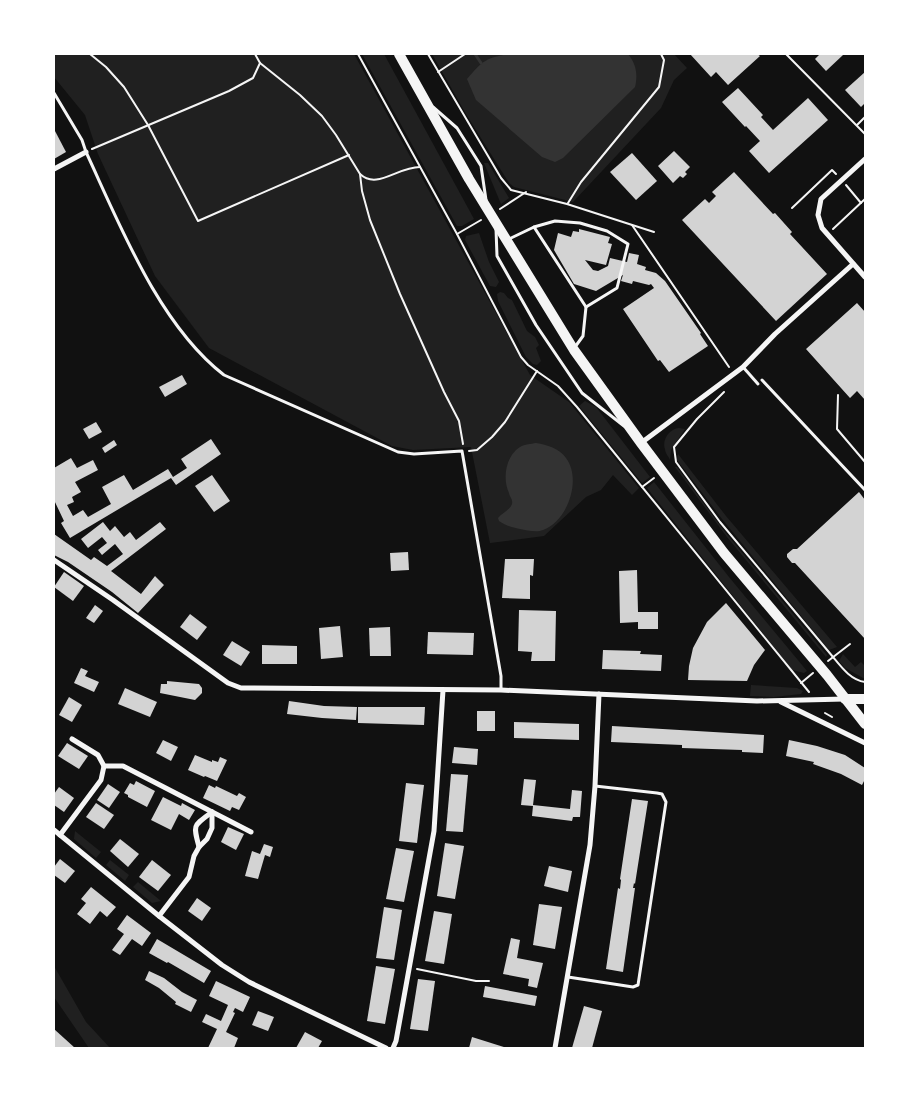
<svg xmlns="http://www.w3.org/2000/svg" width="919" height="1102" font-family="'Exo 2',sans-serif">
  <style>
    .green { fill: #202020 }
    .water { fill: #333 }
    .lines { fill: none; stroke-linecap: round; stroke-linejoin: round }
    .stream { stroke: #333; stroke-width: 3 }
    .building { fill: #d3d3d3 }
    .path { stroke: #f5f5f5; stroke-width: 2 }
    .service { stroke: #f5f5f5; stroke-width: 3 }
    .minor { stroke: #f5f5f5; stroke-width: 5 }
    .primary { stroke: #f5f5f5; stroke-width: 10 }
  </style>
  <rect width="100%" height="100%" fill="#111"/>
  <g class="green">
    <path d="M54,54H354L530,375L569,402L639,488L632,495L613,475L601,490L586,497L544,536L490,543L471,447L413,450L392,446L209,348L155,276L98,154L85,115L54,77Z"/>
    <path d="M362,54H384L474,219L462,226H457Z"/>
    <path d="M432,54H674L687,68L674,80L661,108L573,202L514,187L509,183L466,114Z"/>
    <path d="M484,163H488L509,198L501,204Z"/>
    <path d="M479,233L489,262L499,282L496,287L490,286L465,240L466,236Z"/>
    <path d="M500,292L504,293L508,298L512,300L527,331L535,337L539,345L536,348L541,361L537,365L533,364L526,357L498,301L497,294Z"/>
    <path d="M585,401L596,407L650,477L642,483L579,406Z"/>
    <path d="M679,428L685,429L671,450L670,460C669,457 665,453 665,449C662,440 669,429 679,428Z"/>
    <path d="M678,454L726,516L837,647L829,650L722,519L677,460Z"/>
    <path d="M675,467H677L725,532L827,655L826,657L727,537Z"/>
    <path d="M654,482L729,577L807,671L804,673L792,670L647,488Z"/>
    <path d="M843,654L855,667L861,662L865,666V679L845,668L839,661Z"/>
    <path d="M751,685L797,688L803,691L801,694L774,697L750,696Z"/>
    <path d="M75,831L101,852L96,858L74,839Z"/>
    <path d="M110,860L129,875L125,881L106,865Z"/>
    <path d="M138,882L161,901L152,903L133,887Z"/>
    <path d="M54,966L86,1022L110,1048H89L54,997Z"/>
  </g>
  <g class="water">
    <path d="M510,54H628C636,64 638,74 635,87L563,158L555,162L542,157L476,100L467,79C482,61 487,57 510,54Z"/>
    <path d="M536,443C547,445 559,448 566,458C582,479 568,521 543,530C536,533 527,530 520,529C512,527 506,526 499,521L498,518C502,513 510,510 512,504C513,499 510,498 509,493C502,478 506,456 520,447C525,444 531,444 536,443Z"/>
  </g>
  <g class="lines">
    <path class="stream" d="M475,54L481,63"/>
  </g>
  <g class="building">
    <path d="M690,54H757L760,56L728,85L716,72L711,77Z"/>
    <path d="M820,54H842L843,55L826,71L815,59Z"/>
    <path d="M865,72V103L861,107L845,90Z"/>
    <path d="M738,88L763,115L761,117L773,130L808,98L828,120L769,173L749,151L760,141L746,126L745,127L722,102Z"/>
    <path d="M55,131L66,152L54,159V132Z"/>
    <path d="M674,151L690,167L685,172L687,174L683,178L680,176L673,183L658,166Z"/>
    <path d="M632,153L657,181L636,200L610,172Z"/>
    <path d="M734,172L773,214L775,213L792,232L790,234L827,274L776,321L682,220L705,199L709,203L716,196L712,192Z"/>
    <path d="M579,229L610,237L608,243L612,244L606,265L585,260L593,270L598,271L608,266L610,258L627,262L629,253L639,255L637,264L646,267L645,270L656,273L665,281L701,333L700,334L708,346L669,372L660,360L658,361L623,309L654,288L651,284L649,285L633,281L632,284L621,281L623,275L596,291L574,284L554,250L558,233L571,237L573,231L579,232Z"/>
    <path d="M857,303L865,312V400L857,391L850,398L806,349Z"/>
    <path d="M182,375L187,384L165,397L159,387Z"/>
    <path d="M96,422L102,432L89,439L83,429Z"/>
    <path d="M211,439L221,454L176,485L171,478L70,538L61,523L64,521L54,500V468L71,458L77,468L93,460L98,470L75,482L81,492L72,497L74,502L67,505L73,516L83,510L88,517L111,504L102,487L124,475L133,490L168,469L173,477L187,468L181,459Z"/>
    <path d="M114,440L117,445L105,453L102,448Z"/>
    <path d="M212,475L230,501L214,512L195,486Z"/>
    <path d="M859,492L865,500V639L795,563H792L787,557V554L793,549H797Z"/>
    <path d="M103,522L110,531L115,526L124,537L130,532L136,540L160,522L166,529L111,571L141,594L155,576L164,585L138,613L112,592L68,562L54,555V534L91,560L94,557L107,566L123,554L115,544L102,555L98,550L107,543L102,537L88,548L81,539Z"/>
    <path d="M408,552L409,570L391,571L390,553Z"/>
    <path d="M505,559H534L533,576L530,575V599L502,598Z"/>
    <path d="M637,570L638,612H658V629H638V622L620,623L619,571Z"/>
    <path d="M64,572L84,586L73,601L54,587Z"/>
    <path d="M726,603L765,650L754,665L747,681L688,680L689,666L693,648L707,622Z"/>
    <path d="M95,605L103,611L94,623L86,618Z"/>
    <path d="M519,610L556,611L555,661H531L532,652L518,651Z"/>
    <path d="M190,614L207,627L197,640L180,627Z"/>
    <path d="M340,626L343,657L321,659L319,628Z"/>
    <path d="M390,627L391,656H370L369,628Z"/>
    <path d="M428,632L474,633L473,655L427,654Z"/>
    <path d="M232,641L250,652L241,666L223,655Z"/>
    <path d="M262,645L297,646V664H262Z"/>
    <path d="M603,650L641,651L640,654L662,655L661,671L602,669Z"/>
    <path d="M81,668L88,671L85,676L99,682L94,692L74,683Z"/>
    <path d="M167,681L199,684L202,688V693L195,700L160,693L161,684H167Z"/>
    <path d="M125,688L157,702L150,717L118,704Z"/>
    <path d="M69,697L82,705L72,722L59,715Z"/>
    <path d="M289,701L324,706L357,707L356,720L322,718L287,714Z"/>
    <path d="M358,707H425L424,725L358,723Z"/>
    <rect x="477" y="711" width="18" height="20"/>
    <path d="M514,722L579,724V740L514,738Z"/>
    <path d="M612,726L764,735L763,753L742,752V750L682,748V745L611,742Z"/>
    <path d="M163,740L178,747L171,761L156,753Z"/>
    <path d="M789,740L817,746L845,755L865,768V779L862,785L841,774L813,764L814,762L786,756Z"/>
    <path d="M67,743L88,756L79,769L58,756Z"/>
    <path d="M454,747L478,749L477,765L452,763Z"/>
    <path d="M195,755L212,762V760L218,762L220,757L227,760L217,781L205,776L204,777L188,770Z"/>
    <path d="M451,774L468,775L463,832L446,831Z"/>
    <path d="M524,779L536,780L533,805L570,809L572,790L582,791L580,817H573L572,821L532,816L533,806L521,805Z"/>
    <path d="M136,781L155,791L147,807L128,797V795L124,793L130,783L134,785Z"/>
    <path d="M406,783L424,785L417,843L399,841Z"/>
    <path d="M108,784L120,792L109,808L97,800Z"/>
    <path d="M209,785L215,788L216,786L237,796L239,793L246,797L239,810L232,807L230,811L203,798Z"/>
    <path d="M59,787L74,798L64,812L54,805V794Z"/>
    <path d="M163,797L181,806L182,803L195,810L189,820L179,814L171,830L151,820Z"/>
    <path d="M632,799L648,801L635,884L634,883L633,888H635L623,972L606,969L618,888L620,889L621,880L620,879Z"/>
    <path d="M96,803L114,815L104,829L86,817Z"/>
    <path d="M228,827L244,834L236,850L221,842Z"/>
    <path d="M120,839L139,854L128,867L110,851Z"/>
    <path d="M445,843L464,846L455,899L437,896Z"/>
    <path d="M264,844L273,847L270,857L265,855L258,879L245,876L252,851L260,854Z"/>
    <path d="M396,848L414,851L404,902L386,899Z"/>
    <path d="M60,859L75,871L65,883L54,875V867Z"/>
    <path d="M152,860L171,875L158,891L139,877Z"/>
    <path d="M549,866L572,871L568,892L544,886Z"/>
    <path d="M91,887L116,907L107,917L100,911L90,924L77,914L86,903L81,899Z"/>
    <path d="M197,898L211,908L202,921L188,911Z"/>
    <path d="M539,904L562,907L555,949L533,945Z"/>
    <path d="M384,907L402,910L394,960L376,958Z"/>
    <path d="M434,911L452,914L444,964L425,961Z"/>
    <path d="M127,915L151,933L142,946L132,939L120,955L112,950L124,934L117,929Z"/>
    <path d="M511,938L520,940L517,958L543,963L537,988L528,986L529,979L503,974Z"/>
    <path d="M157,939L211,971L204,983L168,962L167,963L149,953Z"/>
    <path d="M376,966L395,969L385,1024L367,1021Z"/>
    <path d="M149,971L164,978L182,992L197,1000L191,1012L175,1004L176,1002L159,988L145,980Z"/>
    <path d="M418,979L435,981L428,1031L410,1029Z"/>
    <path d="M216,981L250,997L243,1012L235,1008L233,1012L235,1013L226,1032L238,1038L234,1048H208L217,1029L202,1022L206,1014L221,1021L228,1005L209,996Z"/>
    <path d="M485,986L537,996L535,1006L483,997Z"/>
    <path d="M584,1006L602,1011L592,1048H572Z"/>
    <path d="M258,1011L274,1017L268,1031L252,1025Z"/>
    <path d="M54,1029L75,1048H54Z"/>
    <path d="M305,1032L322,1041L318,1048H296Z"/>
    <path d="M472,1037L507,1048H469Z"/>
  </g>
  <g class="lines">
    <g class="path">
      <path d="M90,54L106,67L124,87L148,125L198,221L349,155"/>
      <path d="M255,54L260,63L300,95L322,116L336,135L360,174L362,191L370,220L400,294L444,392L459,421L463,444"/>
      <path d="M358,54L457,234L521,357L528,365L558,386L577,407L809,692"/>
      <path d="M428,54L501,178L511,190L567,204L654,232"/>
      <path d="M786,54L865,134"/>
      <path d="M438,72L465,54"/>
      <path d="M857,125L865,117"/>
      <path d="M92,149L229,91L253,78L260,63"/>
      <path d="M360,174C377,190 397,167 420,167"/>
      <path d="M846,185L861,203"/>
      <path d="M568,203L581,182L659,87L664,60L661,54"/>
      <path d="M792,208L832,170L836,174"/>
      <path d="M500,209L526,192"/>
      <path d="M632,225L729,367"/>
      <path d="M833,229L865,199"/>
      <path d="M457,234L481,220"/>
      <path d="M724,392L697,419L674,447L676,462L720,522L833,657C842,668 851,680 865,682"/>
      <path d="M838,395L837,429L865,462"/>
      <path d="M469,451L477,450L492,437L505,422L537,371"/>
      <path d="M642,487L654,478"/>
      <path d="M828,661L850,644"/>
      <path d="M801,683L813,673"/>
      <path d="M825,713L832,717"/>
      <path d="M417,969L476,981H489"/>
    </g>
    <g class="service">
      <path d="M54,93L82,140L86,152C120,225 159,325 224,375L398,452L414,454L462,451L501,676V690"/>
      <path d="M433,107L457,128L481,166L486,200"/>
      <path d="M534,227L586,307L583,336L575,347"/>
      <path d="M496,229L497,256L536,325L582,393L624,426"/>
      <path d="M509,239L534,227L555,221L580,223L607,231L628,244L617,288L586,307"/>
      <path d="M743,367L758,384"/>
      <path d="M762,380L865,490"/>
      <path d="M568,977L633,987L638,985L666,802L662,794L657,793L595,786"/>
    </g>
    <g class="minor">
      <path d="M865,159L821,199L818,215L822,228L865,277"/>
      <path d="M54,169L86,152"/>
      <path d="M641,443L743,367L775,334L853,264"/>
      <path d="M54,560L113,600L228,683L241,688L501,690L757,701L845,699"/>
      <path d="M781,702L865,743"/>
      <path d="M72,739L98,755L104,766H123L251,832"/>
      <path d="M54,830L159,916L222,965L249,982L386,1048"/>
      <path d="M60,835L101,780L104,766"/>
      <path d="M199,847C193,824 193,826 212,812"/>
      <path d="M159,916L189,877L194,856L199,847L207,839L212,828V812"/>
      <path d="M393,1048L396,1041L434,831L443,690"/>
      <path d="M555,1048L590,845L595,786L599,694"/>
    </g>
    <g class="primary">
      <path d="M399,54L469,179L574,350L641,443L724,553L827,675L865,724"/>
      <path d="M845,699H865"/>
    </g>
  </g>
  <rect width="919" height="1102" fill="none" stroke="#ffffff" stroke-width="110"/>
</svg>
